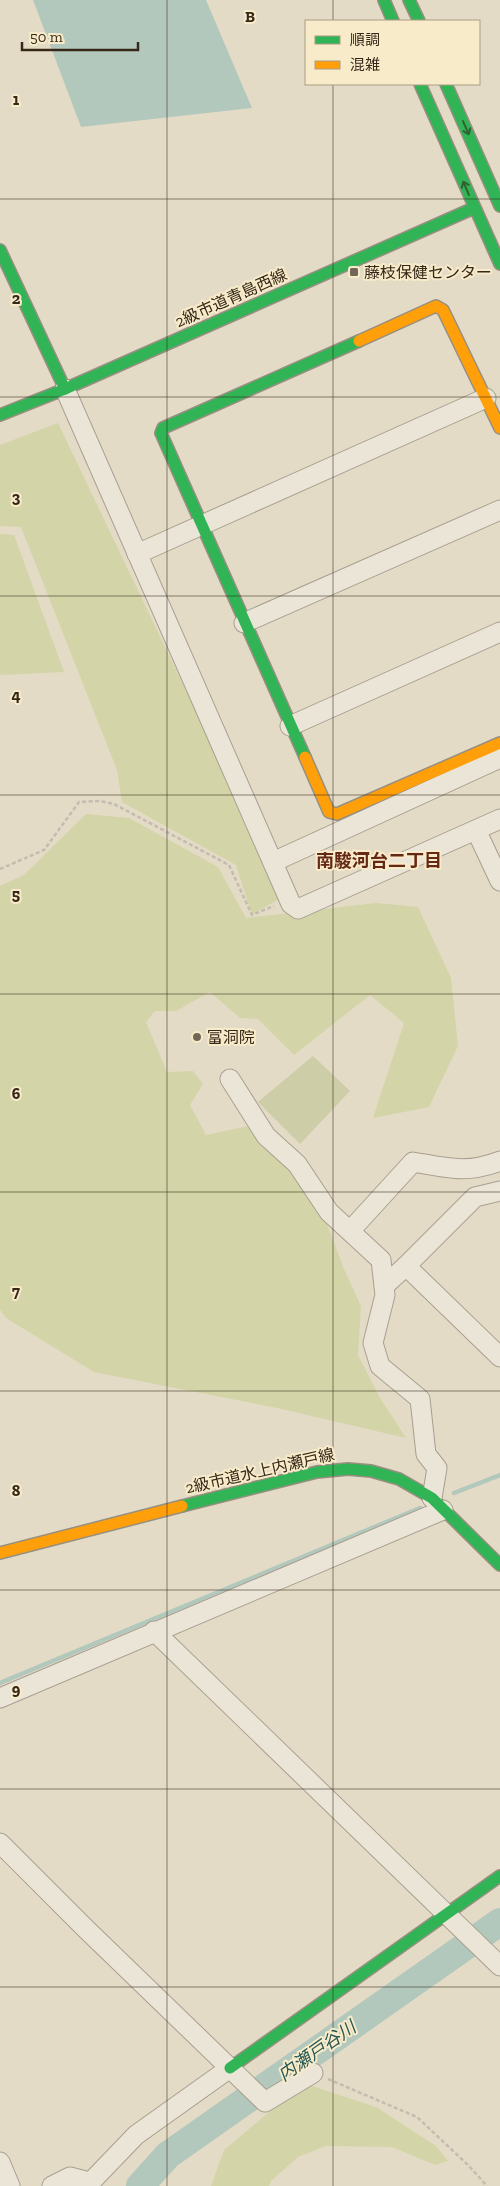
<svg xmlns="http://www.w3.org/2000/svg" width="500" height="2186" font-family="'Zilla Slab','Noto Sans JP',serif">
  <style>
    .green { fill: #d3d4a7 }
    .cemetery { fill: #cdcda7 }
    .water { fill: #b3c8bc }
    .lines { fill: none; stroke-linecap: round; stroke-linejoin: round }
    .stream { stroke: #b3c8bc; stroke-width: 4.5 }
    .river { stroke: #b3c8bc; stroke-width: 28 }
    .street-casing { stroke: #a89f90; stroke-width: 21 }
    .fast-casing { stroke: #978f80; stroke-width: 14 }
    .slow-casing { stroke: #978f80; stroke-width: 14 }
    .path { stroke: #c3bcb0; stroke-width: 2.5; stroke-dasharray: 4 2.5; stroke-linecap: butt }
    .street { stroke: #ebe5d8; stroke-width: 19 }
    .fast { stroke: #30b455; stroke-width: 11 }
    .slow { stroke: #ff9f0a; stroke-width: 11 }
    .oneway { stroke: #336031 }
    .grid { fill: none; stroke: #352819; stroke-width: 1; stroke-opacity: 0.55 }
    .poi-dot { fill: #726756; stroke: #f8ebc9; stroke-width: 2 }
    .labels { text-anchor: middle; dominant-baseline: central; stroke-width: 4; stroke-linejoin: round; paint-order: stroke }
    .poi-label { font-size: 16px; fill: #352819; stroke: #f8ebc9; text-anchor: start }
    .street-label { font-size: 16px; fill: #352819; stroke: #f8ebc9 }
    .neighbourhood-label { font-size: 18px; font-weight: bold; fill: #652816; stroke: #f8ebc9 }
    .water-label { font-size: 18px; font-style: italic; fill: #275755; stroke: #f8ebc9 }
    .grid-label { font-size: 16px; text-anchor: middle; font-weight: bold; fill: #352819; stroke: #f8ebc9; stroke-width: 4; stroke-linejoin: round; paint-order: stroke }
  </style>
  <rect width="100%" height="100%" fill="#e4dbc6"/>
  <g class="green">
    <path d="M58,423L284,896L252,915L236,865L122,802L117,770L21,527L0,526V445Z"/>
    <path d="M0,534L14,535L64,672L0,675Z"/>
    <path d="M86,814L129,818L218,867L246,918L376,903L418,907L451,978L458,1046L429,1107L373,1118L404,1023L370,995L294,1055L258,1019L240,1018L210,992L176,1011H155L146,1022L167,1072L193,1071L203,1084L190,1105L206,1135L263,1123L304,1163L344,1269L361,1306L358,1355L380,1398L406,1438L277,1408L94,1372L6,1318L0,1309V886L24,875Z"/>
    <path d="M309,2085L376,2107L436,2146L448,2161L435,2165L392,2147L325,2146L298,2157L271,2181L269,2186H211L224,2150L275,2107Z"/>
  </g>
  <path class="cemetery" d="M313,1056L350,1091L300,1144L258,1102Z"/>
  <path class="water" d="M33,0H206L252,108L81,127Z"/>
  <g class="lines">
    <g class="stream">
      <path d="M454,1493L500,1475"/>
      <path d="M0,1683L420,1508"/>
    </g>
    <path class="river" d="M140,2186L168,2155L500,1922"/>
    <defs>
      <g id="street">
        <path d="M65,389L291,904L298,909L500,819"/>
        <path d="M137,554L486,398"/>
        <path d="M244,623L500,510"/>
        <path d="M290,726L500,632"/>
        <path d="M476,830L500,881"/>
        <path d="M273,862L500,758"/>
        <path d="M230,1079L266,1136L297,1164L329,1212L381,1260L385,1295L373,1343L380,1366L420,1399L426,1454L437,1468L432,1498"/>
        <path d="M350,1231L413,1162C448,1168 466,1174 500,1161"/>
        <path d="M406,1266L500,1357"/>
        <path d="M384,1286L406,1266L475,1197L500,1191"/>
        <path d="M154,1631L500,1966"/>
        <path d="M0,1698L443,1510"/>
        <path d="M0,1843L86,1929L265,2102L313,2073"/>
        <path d="M0,2162L10,2186"/>
        <path d="M52,2186L70,2177L89,2182"/>
        <path d="M87,2186L136,2135L230,2068"/>
      </g>
      <g id="fast">
        <path d="M384,0L393,21"/>
        <path d="M409,0L419,21"/>
        <path d="M420,84L500,264"/>
        <path d="M446,84L500,206"/>
        <path d="M0,250L65,389"/>
        <path d="M0,415L65,389L474,208"/>
        <path d="M305,757L161,433L163,428L359,341"/>
        <path d="M182,1506L317,1472L348,1469L371,1471L399,1479L432,1498L500,1565"/>
        <path d="M230,2068L500,1876"/>
      </g>
      <g id="slow">
        <path d="M359,341L436,306L443,310L500,428"/>
        <path d="M305,757L329,812L337,814L500,743"/>
        <path d="M0,1553L182,1506"/>
      </g>
    </defs>
    <use href="#street" class="street-casing"/>
    <use href="#fast" class="fast-casing"/>
    <use href="#slow" class="slow-casing"/>
    <g class="path">
      <path d="M0,869L44,850L79,802L100,801L114,804L229,865L252,915L274,906"/>
      <path d="M328,2079L417,2117L468,2165L487,2186"/>
    </g>
    <use href="#street" class="street"/>
    <use href="#fast" class="fast"/>
    <use href="#slow" class="slow"/>
  </g>
  <defs><path id="oneway-shaft" d="M-6 0H5M1.5-3L5.5 0L1.5 3" fill="none" stroke-width="1.6" stroke-linecap="round" stroke-linejoin="round" transform="scale(1.25)"/></defs>
  <g class="oneway">
    <use href="#oneway-shaft" transform="translate(466 128) rotate(66)"/>
    <use href="#oneway-shaft" transform="translate(466 188) rotate(-113)"/>
  </g>
  <path class="grid" d="M167,0V2186M333,0V21M333,84V2186M0,199H500M0,397H500M0,596H500M0,795H500M0,994H500M0,1192H500M0,1391H500M0,1590H500M0,1789H500M0,1987H500"/>
  <g class="poi-dot">
    <rect x="349" y="267" width="10" height="10" rx="2.5"/>
    <circle cx="197" cy="1037" r="5"/>
  </g>
  <g class="labels">
    <g class="poi-label">
      <text x="364" y="272">藤枝保健センター</text>
      <text x="207" y="1037">富洞院</text>
    </g>
    <g class="street-label">
      <text transform="translate(231 298) rotate(-24)">2級市道青島西線</text>
      <text transform="translate(260 1471) rotate(-13)">2級市道水上内瀬戸線</text>
    </g>
    <g class="neighbourhood-label">
      <text x="379" y="861">南駿河台二丁目</text>
    </g>
    <g class="water-label">
      <text transform="translate(317 2051) rotate(-35)">内瀬戸谷川</text>
    </g>
  </g>
  <g class="grid-label">
    <text x="250" y="22">B</text>
    <text x="16" y="105">1</text>
    <text x="16" y="304">2</text>
    <text x="16" y="503">3</text>
    <text x="16" y="701">4</text>
    <text x="16" y="900">5</text>
    <text x="16" y="1099">6</text>
    <text x="16" y="1297">7</text>
    <text x="16" y="1496">8</text>
    <text x="16" y="1695">9</text>
  </g>
  <rect x="305" y="20" width="175" height="65" fill="#f8ebc9" stroke="#aa9d83"/>
  <rect x="315" y="36" width="25" height="8" fill="#30b455" stroke="#aa9d83"/>
  <text x="350" y="45" font-size="15" fill="#352819">順調</text>
  <rect x="315" y="61" width="25" height="8" fill="#ff9f0a" stroke="#aa9d83"/>
  <text x="350" y="70" font-size="15" fill="#352819">混雑</text>
  <path d="M22 42v8h116v-8" fill="none" stroke="#352819" stroke-width="2.5"/>
  <text x="30" y="42" font-size="15" fill="#352819" stroke="#f8ebc9" stroke-width="4" paint-order="stroke">50 m</text>
</svg>
